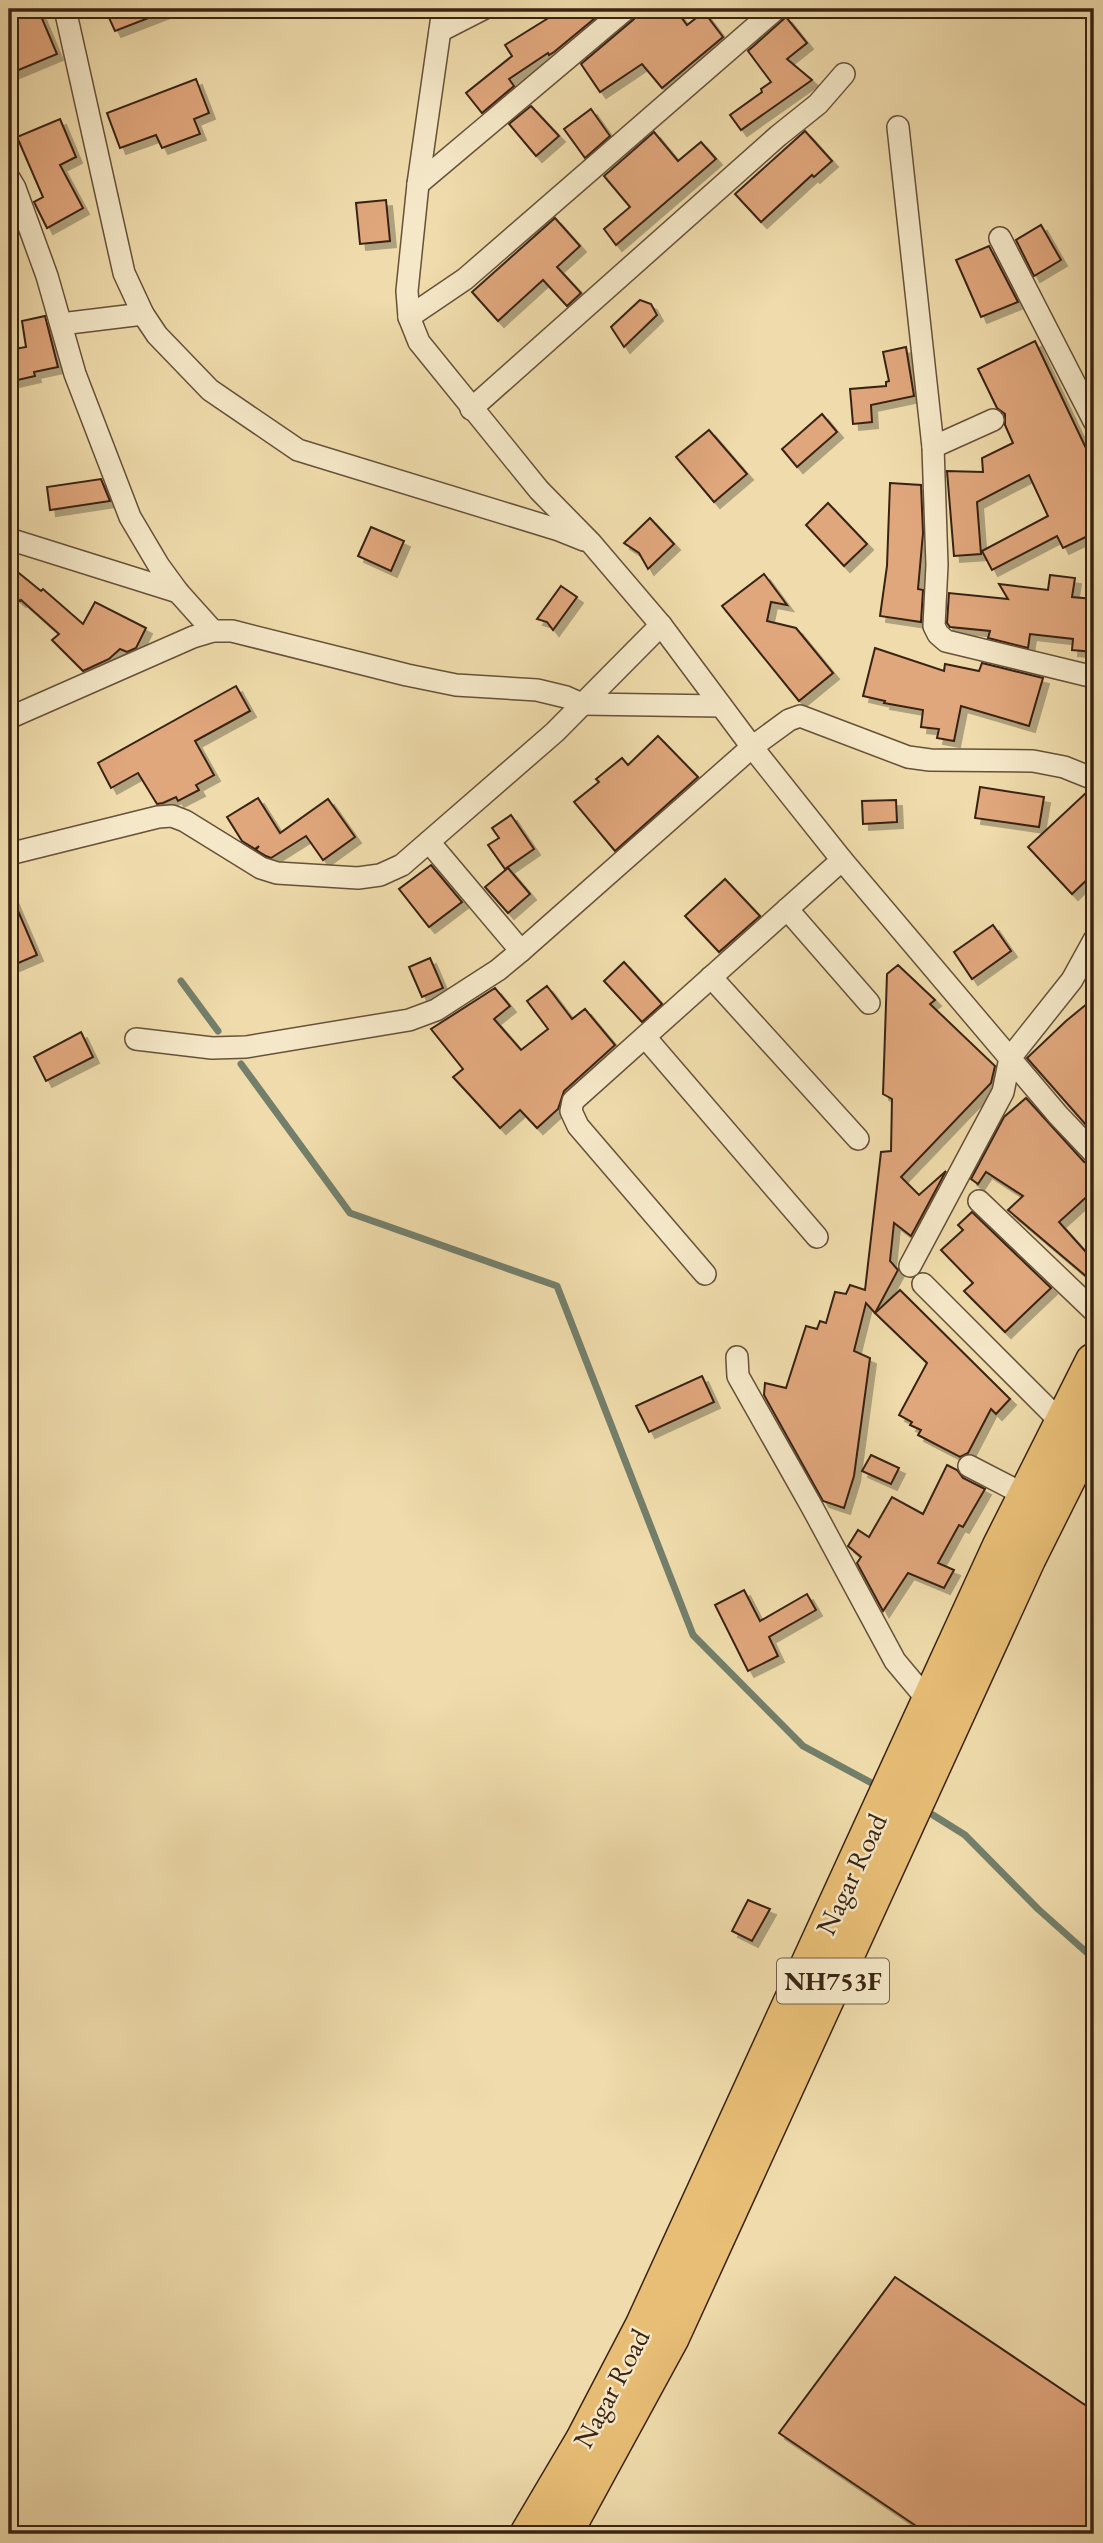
<svg xmlns="http://www.w3.org/2000/svg" width="1103" height="2543" font-family="'EB Garamond',serif">
  <style>
    .lines { fill: none; stroke-linecap: round; stroke-linejoin: round }
    .stream { stroke: #737f6b; stroke-width: 7 }
    .building { fill: #e0a67b; stroke: #392313; stroke-width: 2; filter: url(#shadow) }
    .minor-casing { stroke: #665139; stroke-width: 24 }
    .trunk-casing { stroke: #392313; stroke-width: 40 }
    .minor { stroke: #f5e8c8; stroke-width: 21 }
    .trunk { stroke: #e8be76; stroke-width: 37 }
    .labels { text-anchor: middle; dominant-baseline: central; stroke-width: 5; stroke-linejoin: round; paint-order: stroke }
    .shield { fill: #f5e8c8; stroke: #715e49; stroke-width: 2 }
    .shield-label { font-size: 26px; font-weight: bold; fill: #392313 }
    .street-label { font-size: 28px; fill: #392313; stroke: #f5e8c8 }
  </style>
  <defs>
    <filter id="shadow"><feDropShadow dx="6" dy="6" stdDeviation="0" flood-color="#0004"/></filter>
  </defs>
  <rect width="100%" height="100%" fill="#efdbab"/>
  <filter id="stains"><feTurbulence type="fractalNoise" baseFrequency=".00286" numOctaves="4"/><feColorMatrix values="0 0 0 0 .2 0 0 0 0 .09 0 0 0 0 .02 0 0 0 .5 -.17"/></filter>
  <radialGradient id="worn" r=".72"><stop offset=".6" stop-color="#630" stop-opacity="0"/><stop offset="1" stop-color="#630" stop-opacity=".3"/></radialGradient>
  <g class="lines">
    <g class="stream">
      <path d="M181,981L218,1031"/>
      <path d="M241,1064L350,1213L557,1286L693,1635L803,1746L879,1787"/>
      <path d="M933,1815L965,1835L1038,1909L1094,1959"/>
    </g>
  </g>
  <g class="building">
    <path d="M9,9H38L57,54L9,74Z"/>
    <path d="M105,9H168L169,10L115,31Z"/>
    <path d="M563,9H606L554,52L549,55L548,53L509,79L514,86L482,113L466,93L512,56L505,45Z"/>
    <path d="M639,9H675L687,25L704,12L723,37L662,88L642,64L600,92L581,64L634,19Z"/>
    <path d="M786,17L807,43L787,59L812,80L741,130L730,115L762,92L761,89L771,82L748,51Z"/>
    <path d="M196,79L209,113L194,119L200,134L162,148L156,135L120,148L107,113Z"/>
    <path d="M531,106L559,136L536,156L509,124Z"/>
    <path d="M591,109L610,136L585,158L564,129Z"/>
    <path d="M60,119L76,157L60,165L83,208L47,228L34,202L43,197L17,137Z"/>
    <path d="M805,131L832,161L814,177L812,175L761,222L735,194Z"/>
    <path d="M654,132L678,161L701,142L716,159L616,245L604,229L630,207L604,176Z"/>
    <path d="M386,200L390,241L360,244L356,203Z"/>
    <path d="M555,218L580,246L557,267L581,293L567,306L543,280L498,321L472,292Z"/>
    <path d="M1041,225L1061,260L1034,276L1016,240Z"/>
    <path d="M989,246L1018,302L981,317L956,260Z"/>
    <path d="M640,300L651,304L657,315L624,347L611,327Z"/>
    <path d="M45,316L58,367L34,372L35,376L9,382V350L26,347L22,321Z"/>
    <path d="M1035,341L1094,465V533L1063,548L1057,536L992,570L982,551L1048,516L1029,475L977,502L981,554L954,556L947,471L983,472L982,458L1013,443L1005,425V414L997,408L978,369Z"/>
    <path d="M906,347L914,396L871,405L872,422L853,424L850,389L886,386V382L889,381L883,352Z"/>
    <path d="M822,414L837,432L797,467L782,449Z"/>
    <path d="M709,430L747,474L714,502L676,457Z"/>
    <path d="M101,479L110,501L50,510L47,487Z"/>
    <path d="M890,483L921,485L923,533L918,589L923,590L921,622L880,616L887,566Z"/>
    <path d="M828,503L867,544L844,566L806,525Z"/>
    <path d="M650,518L674,544L648,569L639,553L624,543Z"/>
    <path d="M371,527L404,541L391,571L358,556Z"/>
    <path d="M9,565L41,591L43,589L83,624L95,602L146,628L136,648L127,652L120,649L109,659L83,671L52,640L59,634L21,600L20,601L9,592Z"/>
    <path d="M764,574L787,605L771,602L767,621L796,628L833,673L799,701L722,606Z"/>
    <path d="M1050,575L1075,578L1072,597L1094,599V652L1072,650L1073,639L1030,634L1028,648L988,638L990,631L950,627L947,623L949,593L1008,599L999,584L1048,590Z"/>
    <path d="M561,586L577,597L553,630L547,622L537,619Z"/>
    <path d="M875,648L944,671L945,664L979,671L982,663L1043,678L1029,726L961,706L954,741L937,738L939,729L921,727L923,710L884,703L885,701L863,696Z"/>
    <path d="M236,686L250,711L195,741L214,775L196,785L199,790L178,801L176,797L163,803L157,804L138,773L111,788L98,763Z"/>
    <path d="M658,736L698,777L615,851L574,802L599,782L596,779L622,758L628,765Z"/>
    <path d="M980,787L1044,797L1039,827L975,818Z"/>
    <path d="M1088,791L1094,792V873L1072,894L1028,847Z"/>
    <path d="M258,798L280,833L328,799L355,837L323,860L306,836L271,858L266,856L256,850L259,846L255,849L242,841L227,817Z"/>
    <path d="M896,800L897,822L863,824L862,801Z"/>
    <path d="M511,815L534,849L505,869L488,845L499,838L492,828Z"/>
    <path d="M431,865L462,902L429,927L399,889Z"/>
    <path d="M508,868L530,894L508,913L485,887Z"/>
    <path d="M725,879L760,916L719,952L685,916Z"/>
    <path d="M9,890L37,955L9,967Z"/>
    <path d="M993,925L1011,951L972,979L954,952Z"/>
    <path d="M430,958L443,988L422,997L409,967Z"/>
    <path d="M624,962L662,1004L642,1022L604,981Z"/>
    <path d="M898,965L935,1000L930,1004L995,1066L991,1083L901,1177L919,1195L946,1171L911,1236L894,1223L890,1261L898,1270L875,1313L866,1303L854,1351L870,1358L854,1476L844,1508L823,1501L764,1395L765,1383L786,1388L806,1326L817,1329L820,1321L826,1323L835,1292L846,1294L850,1285L865,1290L881,1152L891,1151L892,1099L883,1094L887,974Z"/>
    <path d="M547,986L572,1019L585,1009L615,1045L564,1091L558,1109L537,1128L520,1110L500,1128L453,1077L463,1069L431,1029L495,988L510,1006L494,1019L521,1050L548,1029L527,1001Z"/>
    <path d="M1094,998V1134L1027,1058L1066,1021Z"/>
    <path d="M81,1032L93,1057L46,1081L34,1057Z"/>
    <path d="M1026,1098L1084,1162L1094,1166V1190L1059,1222L1094,1261V1283L1008,1210L1023,1196L986,1172L978,1184L971,1179L1004,1117Z"/>
    <path d="M972,1212L1051,1288L1005,1332L964,1291L973,1283L941,1250L963,1230L958,1225Z"/>
    <path d="M900,1290L1010,1399L996,1414L991,1409L968,1453L960,1457L918,1435L921,1430L910,1425L912,1422L899,1415L927,1363L875,1313Z"/>
    <path d="M702,1376L714,1402L649,1432L636,1406Z"/>
    <path d="M871,1455L899,1468L891,1484L862,1471Z"/>
    <path d="M947,1465L957,1470L963,1478L985,1489L963,1527L959,1525L938,1563L954,1570L944,1588L908,1573L883,1611L857,1563L861,1557L848,1546L858,1530L869,1537L892,1497L923,1514Z"/>
    <path d="M744,1590L760,1621L807,1594L816,1610L769,1637L778,1656L748,1671L715,1605Z"/>
    <path d="M748,1900L770,1909L752,1941L732,1931Z"/>
    <path d="M895,2277L1094,2411V2534H928L779,2433Z"/>
  </g>
  <g class="lines">
    <defs>
      <g id="minor">
        <path d="M65,9L124,273L143,314L157,335L210,390L298,450L559,530L584,540"/>
        <path d="M443,9L418,184L407,291L409,317L419,342L539,490L591,543L661,625L752,747L842,860L1058,1115L1094,1153"/>
        <path d="M440,31L483,9"/>
        <path d="M898,127L933,447L937,565L934,626L938,634L946,641L1094,677"/>
        <path d="M9,178L15,188L47,276L75,374L130,517L159,566L178,592L213,631"/>
        <path d="M418,184L626,9"/>
        <path d="M1000,238L1094,421"/>
        <path d="M409,317L465,279L776,9"/>
        <path d="M61,324L143,314"/>
        <path d="M471,409L778,136L818,104L844,74"/>
        <path d="M933,447L993,420"/>
        <path d="M9,539L178,592"/>
        <path d="M9,718L193,637L213,631H232L407,675L456,685L537,690L566,697L582,704L721,706"/>
        <path d="M429,842L521,951"/>
        <path d="M9,854L158,817L172,816L185,821L261,868L277,873L358,878L380,875L402,865L555,732L661,625"/>
        <path d="M787,909L869,1003"/>
        <path d="M711,977L858,1139"/>
        <path d="M645,1037L817,1237"/>
        <path d="M136,1039L212,1048L246,1047L409,1020L436,1010L498,970L521,951L752,747L789,720L800,716L908,757L930,760L1033,761L1064,767L1094,779"/>
        <path d="M979,1201L1094,1311"/>
        <path d="M910,1266L1003,1092L1010,1058L1072,980L1094,940"/>
        <path d="M705,1274L578,1126L571,1111L573,1101L842,860"/>
        <path d="M923,1284L1063,1424"/>
        <path d="M737,1357L738,1376L812,1507L895,1661L921,1692L928,1705"/>
        <path d="M969,1466L1027,1496"/>
      </g>
      <g id="trunk">
        <path d="M529,2534L584,2441L644,2326L1001,1547L1094,1362"/>
        <path d="M563,2534L670,2338L1027,1558L1094,1424"/>
      </g>
    </defs>
    <use href="#minor" class="minor-casing"/>
    <use href="#trunk" class="trunk-casing"/>
    <use href="#minor" class="minor"/>
    <use href="#trunk" class="trunk"/>
  </g>
  <g class="labels">
    <rect class="shield" x="777" y="1958.5" width="112" height="45" rx="5"/>
    <g class="shield-label">
      <text x="833" y="1981">NH753F</text>
    </g>
    <g class="street-label">
      <text transform="translate(851 1874) rotate(-65)">Nagar Road</text>
      <text transform="translate(611 2388) rotate(-62)">Nagar Road</text>
    </g>
  </g>
  <rect width="1103" height="2543" fill="none" stroke="#efdbab" stroke-width="35"/>
  <rect x="10" y="10" width="1082" height="2522" fill="none" stroke="#392313" stroke-width="3.5"/>
  <rect x="18" y="18" width="1068" height="2508" fill="none" stroke="#392313" stroke-width="2"/>
  <rect width="100%" height="100%" filter="url(#stains)"/>
  <rect width="100%" height="100%" fill="url(#worn)"/>
</svg>
